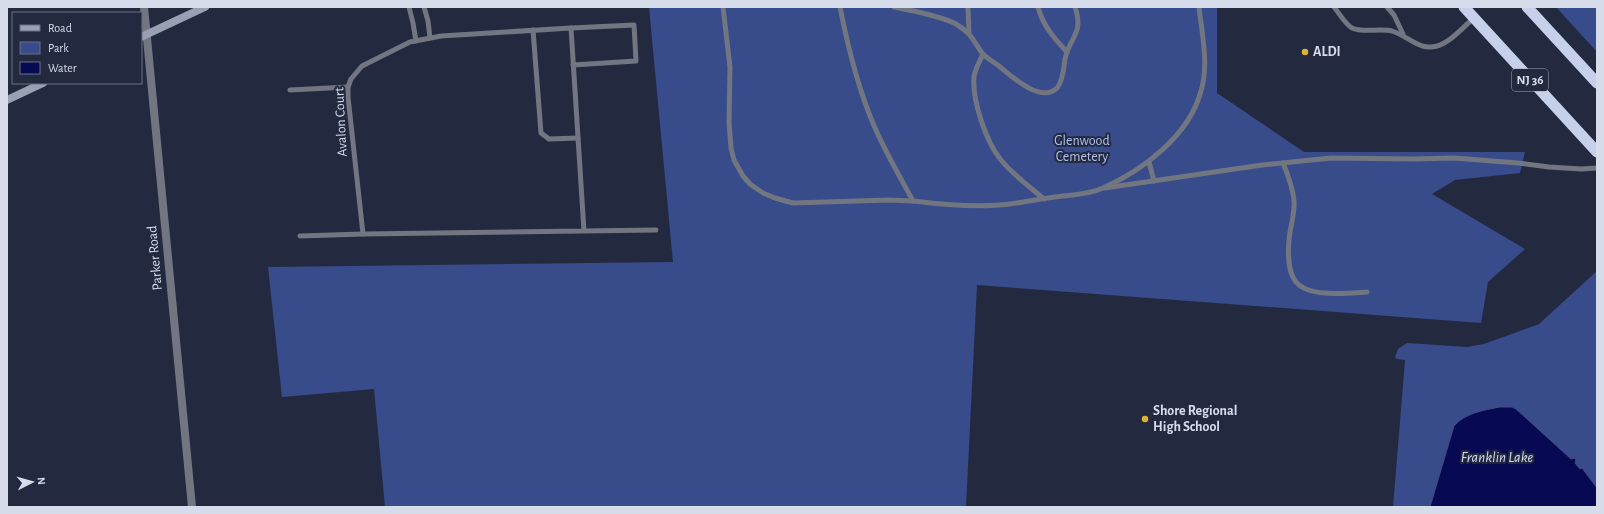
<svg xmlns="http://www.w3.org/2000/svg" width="1604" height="514" font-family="'Alegreya Sans',sans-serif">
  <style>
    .green { fill: #384b8b }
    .water { fill: #080953; stroke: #464881 }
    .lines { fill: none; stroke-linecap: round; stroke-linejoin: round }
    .service { stroke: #717681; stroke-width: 5 }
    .tertiary { stroke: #717681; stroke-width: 8 }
    .secondary { stroke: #99a0b3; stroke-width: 8 }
    .trunk { stroke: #c6d0ea; stroke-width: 11 }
    .poi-dot { fill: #dcb233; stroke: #232a40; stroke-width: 1.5 }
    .labels { text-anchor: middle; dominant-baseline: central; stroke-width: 4; stroke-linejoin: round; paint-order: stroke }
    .shield { fill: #232a40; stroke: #a1a7b8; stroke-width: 1 }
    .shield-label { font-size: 13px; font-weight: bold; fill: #d7dceb }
    .poi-label { font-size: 14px; font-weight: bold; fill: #d7dceb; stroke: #232a40; text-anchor: start }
    .street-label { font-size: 14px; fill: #d7dceb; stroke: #232a40 }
    .park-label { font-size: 14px; fill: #b2c2ec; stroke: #232a40 }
    .water-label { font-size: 15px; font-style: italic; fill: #d6def4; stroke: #232a40 }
  </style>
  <rect width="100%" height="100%" fill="#232a40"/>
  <g class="green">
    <path d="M649,7H1217V93L1304,152H1525L1520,173L1455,180L1432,194L1525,249L1488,282L1481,323L977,285L966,507H385L374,389L282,397L268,267L673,262Z"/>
    <path d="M1556,7H1597V52Z"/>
    <path d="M1597,271V488L1582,468L1580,469L1571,459L1506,407L1475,413L1454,426L1430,507H1393L1405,360L1397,359L1395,357L1398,349L1407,343L1467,347L1484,344L1539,324Z"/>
  </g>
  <path class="water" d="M1500,407H1512L1516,409L1571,459L1575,458L1576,460L1575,463L1580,469L1582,468L1597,488V507H1430L1454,426C1465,413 1484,410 1500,407Z"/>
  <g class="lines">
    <g class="service">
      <path d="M409,7L413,23L416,41"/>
      <path d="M424,7L428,21L430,38"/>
      <path d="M723,7L730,67L729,123L731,148L734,160L743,176L750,184L763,193L775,198L793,203L889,200L913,201"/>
      <path d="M840,7C848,48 858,89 875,128C886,153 900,177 913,201C945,205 978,208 1010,204C1025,202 1040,199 1055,197C1070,195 1088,195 1103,188C1143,170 1189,136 1201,91C1209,65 1202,34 1199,7"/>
      <path d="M894,7C912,11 939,15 956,24C971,33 973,40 982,53C986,58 994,62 999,66C1011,76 1041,104 1057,88C1063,81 1064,67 1065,59C1070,36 1084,34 1075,7"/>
      <path d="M968,7L969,33"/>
      <path d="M1038,7C1043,26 1054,38 1067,52"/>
      <path d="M1334,7C1339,13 1345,24 1352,28C1362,33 1380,28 1392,31C1410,37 1419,51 1437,46C1451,42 1463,27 1474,18"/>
      <path d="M1387,7L1394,15L1403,34"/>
      <path d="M571,28L634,25L636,61L573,65"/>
      <path d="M533,30L541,133L549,139L578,138"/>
      <path d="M983,54C980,61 975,69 974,77C972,100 986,142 1001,160C1013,175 1029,186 1044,199"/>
      <path d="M290,90L348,87"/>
      <path d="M1149,162L1154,181"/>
      <path d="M1283,163C1288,175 1293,188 1294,201C1295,214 1290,227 1289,240C1288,252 1288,273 1296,282C1309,298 1349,293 1367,292"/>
      <path d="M1105,188L1262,165L1331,158L1412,159L1454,158L1518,163L1549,167L1581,169L1597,168"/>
      <path d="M584,231L571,28L441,36L410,42L362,66L351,79L348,87V97L363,234L656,230"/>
      <path d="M300,236L363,234"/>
    </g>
    <path class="tertiary" d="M144,7L192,507"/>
    <g class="secondary">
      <path d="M141,37L205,7"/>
      <path d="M7,100L43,83"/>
    </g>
    <g class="trunk">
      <path d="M1464,7L1597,152"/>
      <path d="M1527,7L1597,83"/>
    </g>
  </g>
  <g class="poi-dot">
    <circle cx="1305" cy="52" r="4"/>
    <circle cx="1145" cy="419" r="4"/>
  </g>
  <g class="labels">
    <rect class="shield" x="1512" y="69" width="36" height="22" rx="3"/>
    <g class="shield-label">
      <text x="1530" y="80">NJ 36</text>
    </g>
    <g class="poi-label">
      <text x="1313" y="52">ALDI</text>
      <text x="1153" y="411">Shore Regional<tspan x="1153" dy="16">High School</tspan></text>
    </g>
    <g class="street-label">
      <text transform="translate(341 122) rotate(-93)">Avalon Court</text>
      <text transform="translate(155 258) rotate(-95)">Parker Road</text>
    </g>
    <g class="park-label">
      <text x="1082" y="141">Glenwood<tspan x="1082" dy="16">Cemetery</tspan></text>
    </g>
    <g class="water-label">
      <text x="1497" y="457">Franklin Lake</text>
    </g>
  </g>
  <rect width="1604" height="514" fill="none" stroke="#d7dceb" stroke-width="16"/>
  <rect x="12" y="12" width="130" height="72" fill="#232a40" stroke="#6b7184"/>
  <rect x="20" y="25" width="20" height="6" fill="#99a0b3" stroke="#6b7184"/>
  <text x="48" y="32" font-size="12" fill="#d7dceb">Road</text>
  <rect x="20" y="42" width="20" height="12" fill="#384b8b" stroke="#6b7184"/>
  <text x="48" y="52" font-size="12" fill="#d7dceb">Park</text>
  <rect x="20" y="62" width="20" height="12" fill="#080953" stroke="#6b7184"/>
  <text x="48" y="72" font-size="12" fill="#d7dceb">Water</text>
  <g transform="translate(32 482) rotate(84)" stroke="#232a40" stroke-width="3" paint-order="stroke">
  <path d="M0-3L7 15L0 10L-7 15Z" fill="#d7dceb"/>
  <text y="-6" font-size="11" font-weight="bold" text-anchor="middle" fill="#d7dceb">N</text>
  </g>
</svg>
